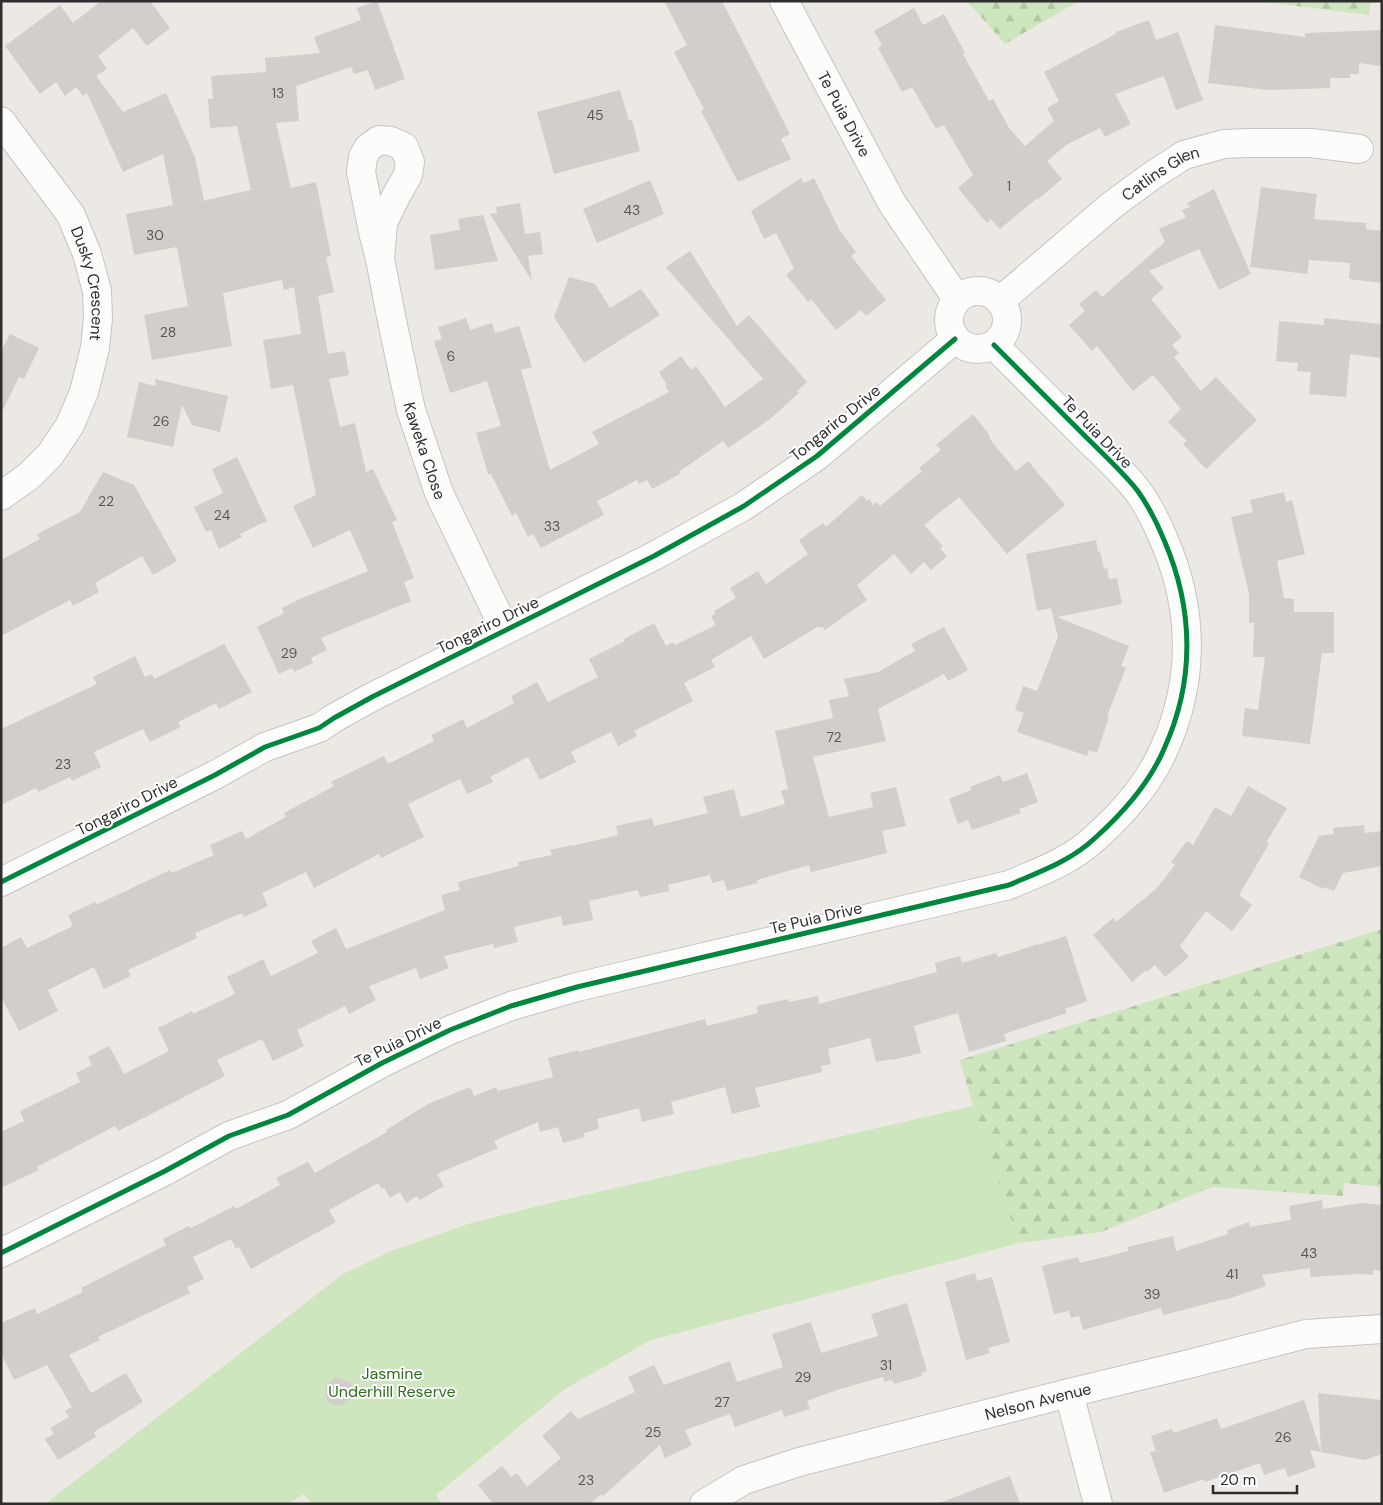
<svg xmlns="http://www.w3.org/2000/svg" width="1383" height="1505" font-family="'DM Sans',sans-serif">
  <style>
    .forest { fill: url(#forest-firs) }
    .park { fill: #cee6be }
    .building { fill: #d1cecb }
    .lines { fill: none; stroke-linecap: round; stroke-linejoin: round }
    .minor-casing { stroke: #c5c4c5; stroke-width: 30 }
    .minor { stroke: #fcfcfb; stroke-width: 28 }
    .cycleway-casing { stroke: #fff; stroke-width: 8 }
    .cycleway { stroke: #00873e; stroke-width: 5 }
    .labels { text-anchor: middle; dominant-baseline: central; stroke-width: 4; stroke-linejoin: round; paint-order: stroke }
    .number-label { font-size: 14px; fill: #585857 }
    .street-label { font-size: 16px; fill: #2e2e2e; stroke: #fff }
    .park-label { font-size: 16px; fill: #2c6e1b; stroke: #fff }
  </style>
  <defs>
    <pattern id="forest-firs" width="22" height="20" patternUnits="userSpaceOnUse" patternTransform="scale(1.25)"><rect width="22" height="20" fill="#cee6be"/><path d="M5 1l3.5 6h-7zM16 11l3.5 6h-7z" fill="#b1c6a4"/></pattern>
  </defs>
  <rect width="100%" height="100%" fill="#ece8e4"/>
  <g class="forest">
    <path d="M967,1H1079L1005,44Z"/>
    <path d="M1256,1H1371L1369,15Z"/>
    <path d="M1382,929V1187L1344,1183L1343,1196L1212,1187L1101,1232L1019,1243L973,1106L960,1060Z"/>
  </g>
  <path class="park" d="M973,1106L1019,1243L651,1340L565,1389L436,1495L442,1504H312L304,1494L288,1504H45L343,1274L391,1251L471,1223L550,1203Z"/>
  <g class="building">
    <path d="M101,1H150L170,28L147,46L133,28L98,56L107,69L96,76L123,112L166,93L195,157L204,201L214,198L215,201V198L251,190L237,126L210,128L208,99H213L211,76L266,72L265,58L320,53L314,37L361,20L357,8L377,1L405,79L375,90L368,70L354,74L351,67L296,86L299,121L276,123L291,188L316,182L331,256L326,257L334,292L318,296L328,354L345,351L349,375L329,379L340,427L355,423L366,472L373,469L397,520L392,522L414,578L404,582L411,601L321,638L327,650L311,658L313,663L294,672L292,668L279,674L257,627L284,613L282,608L302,598L368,571L350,530L313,548L293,506L316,495L293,385L271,389L263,340L301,334L294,287L284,290L282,280L253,286V284V286L223,293L232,346L152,360L144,315L188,306L177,247L134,255L126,214L173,205L163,154L123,172L87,93L83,96L76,87L65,96L56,82L40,94L5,46L60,5L73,23Z"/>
    <path d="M664,1H722L790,134L781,139L791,159L738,182L701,111L704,109L674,52L687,45Z"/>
    <path d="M914,8L923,25L944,14L965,53L963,54L989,101L993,99L1009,128L1025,146L1054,121L1047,108L1059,101L1044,72L1116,34V32L1149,20L1156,40L1178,32L1203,100L1176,110L1164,76L1115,94L1131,124L1105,137L1100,128L1066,145L1047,161L1062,179L1037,200L1036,199L1000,229L991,219L987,223L958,188L973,175L944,125L936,129L912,87L902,92L878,48L882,45L874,31Z"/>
    <path d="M1215,25L1305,37V33L1382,30V66L1359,63V74H1350V78H1330V88L1267,90L1208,83Z"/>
    <path d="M620,90L629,121L632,120L640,151L554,174L537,112Z"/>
    <path d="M801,178L804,183L814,178L840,231L856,252L851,256L886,300L866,316L861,310L836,330L811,299L808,302L786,275L794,268L776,233L764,239L751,211Z"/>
    <path d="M650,180L664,214L597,243L583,209Z"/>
    <path d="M1261,187L1317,194L1314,219L1366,223V229L1382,231V283L1349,279L1350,263L1309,260L1307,274L1250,267Z"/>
    <path d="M1214,189L1251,274L1219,290L1199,249L1149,271L1164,288L1151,299L1182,337L1172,345L1179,353L1174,357L1201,391L1216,377L1257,420L1206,469L1183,444L1187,441L1168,422L1181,409L1153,375L1133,391L1097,346L1092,351L1069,325L1085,311L1079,304L1096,290L1102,297L1165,242L1159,229L1186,217L1182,210L1190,207L1187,203Z"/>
    <path d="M520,203L525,234L540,232L543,254L528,256L532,281L490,214L497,213L496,207Z"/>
    <path d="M483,215L498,261L435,270L430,235L460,230L458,219Z"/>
    <path d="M690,251L737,326L749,315L807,382L797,391L799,393L770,419L728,448L723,441L679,472L680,474L652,489L647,480L639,484L637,480L597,501L604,515L541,548L533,534L528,537L516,513L512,516L491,474H488L476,433L501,426L487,381L450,393L434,341L442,339L438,327L466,318L470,330L492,323L495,333L519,326L532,367L521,370L550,470L599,444L592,432L669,392L665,386L667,385L659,372L681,356L691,370L696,366L725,407L763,379L666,267Z"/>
    <path d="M569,277L595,284L610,308L641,289L660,315L584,363L554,317Z"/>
    <path d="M1324,318L1382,324V358L1350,354L1346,397L1309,394L1311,372L1297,371L1298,363L1276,361L1279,321L1324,325Z"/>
    <path d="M10,334L39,348L24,379L19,377L1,414V351Z"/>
    <path d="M155,379L228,396L220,432L192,425L182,405L173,447L127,437L139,382L156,386Z"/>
    <path d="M973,414L990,436L989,438L1016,471L1028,461L1065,505L1007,554L959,497L924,525L943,546L940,548L947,556L931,570L924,562L911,574L894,554L857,585L867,600L825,630L823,627L821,628L819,626L764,659L751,636L711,660L715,667L684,683L693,701L634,731L637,736L618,746L611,732L571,752L576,762L540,780L528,757L490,777L493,782L467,794L460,779L408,804L424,837L381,858L379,854L314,888L306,872L262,893L268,906L244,917L242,913L195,933L197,938L128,970L131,976L104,989L94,967L48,990L58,1011L19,1031L1,997V948L21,937L27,948L73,926L68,915L95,902L96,905L170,870L172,873L214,855L210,845L242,831L246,839L286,817L284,813L334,786L331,782L384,756L388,764L434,741L431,735L463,719L467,728L514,703L511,696L537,682L548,702L598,677L589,659L625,641L624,639L654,623L666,646L673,642L675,645L716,625L711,616L715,614L714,611L736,598L730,588L758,571L766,584L808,554L799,540L823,523L826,527L862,495L867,501L869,499L873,505L877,502L880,506L922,471L919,468L941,450L936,445Z"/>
    <path d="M237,457L267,521L240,534L242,537L219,549L211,530L206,532L194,507L223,493L212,469Z"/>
    <path d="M103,472L134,485L177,561L153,575L142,556L95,583L99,592L73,606L70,600L1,636V560L40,539L37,534L80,512Z"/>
    <path d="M1284,492L1286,502L1292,500L1305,554L1277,561L1284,598L1294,599V612H1334V653H1322L1310,744L1242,736L1245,708L1258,710L1265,657H1253L1254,623H1249V594L1231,517L1253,512L1250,500Z"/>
    <path d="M1096,540L1098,552L1100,551L1104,569L1107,568L1109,579L1117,578L1122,604L1057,617L1129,646L1121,666L1126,668L1107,716L1109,717L1097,753L1089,750L1087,756L1017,732L1024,713L1015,710L1023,686L1037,691L1058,637L1051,608L1037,611L1026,554Z"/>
    <path d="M944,627L968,670L948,681L944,674L878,709L886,741L813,757L829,817L873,807L870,793L896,787L906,826L882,831L887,853L811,872L809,865L757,880L758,883L727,891L724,880L712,883L710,875L668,885L669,891L640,897L638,890L589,901L593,920L563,926L561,916L514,927L518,942L494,948L493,944L444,956L449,968L420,979L416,968L369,986L376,1000L349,1014L345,1006L297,1030L304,1046L273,1061L262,1039L217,1060L225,1076L118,1131L115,1126L37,1167L39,1170L1,1188V1132L24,1121L20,1111L80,1082L76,1073L92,1065L88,1057L109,1046L124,1074L169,1051L158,1028L192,1011L193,1014L235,994L227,977L263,959L271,976L318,953L311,941L336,928L346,949L445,910L441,895L460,890L458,882L519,866L518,862L552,855L550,850L572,845V846L618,835L616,826L652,818L654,826L708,813L703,797L734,789L741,817L785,804L781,791L788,789L775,731L833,718L829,700L849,696L844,679L878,672L915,651L911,644Z"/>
    <path d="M224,644L252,692L219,709L216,703L178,722L181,727L150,742L143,729L94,752L101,767L72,781L70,777L38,792L36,788L1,805V729L97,684L93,677L135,656L145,677L152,674L154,679Z"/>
    <path d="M1027,773L1038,802L1019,809L1021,813L972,830L968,820L958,824L949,799L971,790L970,787L1000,775L1003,782Z"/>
    <path d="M1248,786L1287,808L1266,843L1270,842L1239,895L1252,905L1232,931L1206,911L1180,946L1189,957L1165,977L1155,965L1147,972L1146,970L1132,982L1093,935L1113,918L1116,922L1157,888L1175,865L1171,862L1187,841L1193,845L1215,807L1231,816Z"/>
    <path d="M1364,825L1365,833L1382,831V866L1343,873L1334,891L1324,887L1323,889L1299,877L1319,836L1334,834L1333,828Z"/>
    <path d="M1066,936L1087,1001L1065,1009L1067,1013L1004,1034L1006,1041L969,1052L958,1013L914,1026L921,1053L892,1060V1059L876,1062L870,1038L828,1049L831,1064L821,1066L822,1072L755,1088L760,1107L732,1114L725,1087L671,1102L674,1114L642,1122L639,1108L597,1119L599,1129L584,1133L585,1137L563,1143L558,1127L540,1132L538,1122L494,1141L498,1148L437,1174L444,1186L420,1200L417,1196L406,1203L400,1192L390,1198L384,1188L382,1189L378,1183L329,1210L336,1222L251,1269L239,1247L236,1249L231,1239L193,1257L204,1279L187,1287L190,1293L98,1337L100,1340L69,1355L91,1393L126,1373L143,1402L94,1432L96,1437L58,1460L45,1439L54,1434L50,1428L69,1417L65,1411L72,1407L47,1365L14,1380L1,1353V1323L35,1308L37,1314L83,1292L81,1288L166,1245L163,1239L189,1226L191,1228L234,1206L236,1209L280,1185L276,1178L308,1162L315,1173L387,1132L386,1130L428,1104L470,1087L474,1096L496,1087L498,1091L553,1077L548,1058L578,1050L579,1052L705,1019L707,1026L758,1013L757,1006L788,999L789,1002L818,996L819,1004L937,972L935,963L960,956L962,963L996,953L998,957L1038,944V945Z"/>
    <path d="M1322,1200L1323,1209L1361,1203L1382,1205V1271L1373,1270V1275L1359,1274L1310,1277V1268L1262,1275L1266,1286L1225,1300V1299L1163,1315L1161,1308L1083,1330L1079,1316L1071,1318L1069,1311L1054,1314L1042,1266L1078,1257L1080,1263L1129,1251L1127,1247L1173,1236L1176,1251L1228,1234L1227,1230L1249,1222L1250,1227L1291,1220L1289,1206Z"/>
    <path d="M975,1273L977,1281L992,1277L1010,1342L988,1348L990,1353L966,1360L945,1282Z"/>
    <path d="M907,1303L927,1371L921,1373L922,1376L894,1384L892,1380L884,1382L883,1377L840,1389L807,1401L810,1409L784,1417L782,1410L735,1427L730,1414L685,1430L692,1445L665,1458L660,1445L603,1496L601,1494L590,1504H493L478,1485L502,1466L511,1477L517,1473L527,1487L561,1458L542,1436L571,1411L578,1419L635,1392L628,1377L654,1365L664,1385L730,1361L737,1382L783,1367L772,1334L811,1322L821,1353L878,1336L871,1314Z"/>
    <path d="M336,1377L351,1382L353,1397L341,1406L327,1402L325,1387Z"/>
    <path d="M1318,1393L1382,1400V1454L1365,1460L1321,1452Z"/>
    <path d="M1304,1400L1321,1452L1310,1450L1316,1467L1288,1477L1285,1468L1264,1475L1260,1463L1205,1482L1204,1479L1164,1493L1150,1452L1156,1451L1151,1436L1172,1429L1173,1433L1217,1418L1221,1429Z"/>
    <path d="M1010,1476L1020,1504H942V1502Z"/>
  </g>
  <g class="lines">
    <defs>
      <g id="minor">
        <path id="s1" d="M784,1L892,203L957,299"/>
        <path id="s2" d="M1,121L71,215L87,254L97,291L98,318L95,348L84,392L70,425L50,455L29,476L1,496"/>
        <path id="s3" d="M380,259L383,223L396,196L408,175L410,162L404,147L391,141L379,140L368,148L363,157L361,172L373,232L380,259L392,321L411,410L439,493L505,630"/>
        <circle cx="978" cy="320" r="29"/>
        <path id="s4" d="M1000,301L1112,205L1153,175L1184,155L1224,144L1248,143H1311L1359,149"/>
        <path d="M1,882L215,775L265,747L319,728L334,718L372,697L654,556L744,506L817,456L955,339"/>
        <path d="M1,1253L165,1171L229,1136L288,1115L382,1063L450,1030L511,1006L577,987L1009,885C1039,872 1071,861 1095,838C1123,813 1149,784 1164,749C1195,681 1194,609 1164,540C1157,523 1148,505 1137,490C1123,472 1101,452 1085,436C1054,405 1024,375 994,345"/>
        <path d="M1069,1393L1098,1504"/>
        <path id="s5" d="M704,1504L744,1480L799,1462L1069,1393L1189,1364L1306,1334L1382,1329"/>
      </g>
    </defs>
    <use href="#minor" class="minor-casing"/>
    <use href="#minor" class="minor"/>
    <defs>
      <g id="cycleway">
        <path d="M1,882L215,775L265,747L319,728L334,718L372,697L654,556L744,506L817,456L955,339"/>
        <path d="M1,1253L165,1171L229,1136L288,1115L382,1063L450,1030L511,1006L577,987L1009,885C1039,872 1071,861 1095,838C1123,813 1149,784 1164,749C1195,681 1194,609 1164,540C1157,523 1148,505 1137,490C1123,472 1101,452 1085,436C1054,405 1024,375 994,345"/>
      </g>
    </defs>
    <use href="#cycleway" class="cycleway-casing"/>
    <use href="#cycleway" class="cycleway"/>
  </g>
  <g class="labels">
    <g class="number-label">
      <text x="278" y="93">13</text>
      <text x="595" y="115">45</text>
      <text x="1009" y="186">1</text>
      <text x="632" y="210">43</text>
      <text x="155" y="235">30</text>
      <text x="168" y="332">28</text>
      <text x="451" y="356">6</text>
      <text x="161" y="421">26</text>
      <text x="106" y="501">22</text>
      <text x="222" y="515">24</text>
      <text x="552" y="526">33</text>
      <text x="289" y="653">29</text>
      <text x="834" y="737">72</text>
      <text x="63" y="764">23</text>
      <text x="1309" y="1253">43</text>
      <text x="1232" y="1274">41</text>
      <text x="1152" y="1294">39</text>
      <text x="886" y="1365">31</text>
      <text x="803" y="1377">29</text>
      <text x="722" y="1402">27</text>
      <text x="653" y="1432">25</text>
      <text x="1283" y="1437">26</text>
      <text x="586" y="1480">23</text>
    </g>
    <g class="street-label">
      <text stroke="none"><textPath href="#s1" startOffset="128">Te Puia Drive</textPath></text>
      <text stroke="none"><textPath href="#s4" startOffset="206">Catlins Glen</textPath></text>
      <text stroke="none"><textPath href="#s2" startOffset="189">Dusky Crescent</textPath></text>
      <text transform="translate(835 423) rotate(-39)">Tongariro Drive</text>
      <text transform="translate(1097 432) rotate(46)">Te Puia Drive</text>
      <text stroke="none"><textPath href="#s3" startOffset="471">Kaweka Close</textPath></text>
      <text transform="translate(488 625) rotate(-26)">Tongariro Drive</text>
      <text transform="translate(127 806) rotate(-27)">Tongariro Drive</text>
      <text transform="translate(816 918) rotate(-13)">Te Puia Drive</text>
      <text transform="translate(398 1042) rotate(-26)">Te Puia Drive</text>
      <text stroke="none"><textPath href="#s5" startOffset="351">Nelson Avenue</textPath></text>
    </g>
    <g class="park-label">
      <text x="392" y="1373">Jasmine<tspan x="392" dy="18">Underhill Reserve</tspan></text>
    </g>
  </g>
  <rect width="1383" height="1505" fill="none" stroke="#2e2e2e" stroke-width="5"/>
  <path d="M1213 1485v8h84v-8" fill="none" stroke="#2e2e2e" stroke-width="2.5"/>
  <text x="1220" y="1485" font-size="15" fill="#2e2e2e" stroke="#ffffff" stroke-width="4" paint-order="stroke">20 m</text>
</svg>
